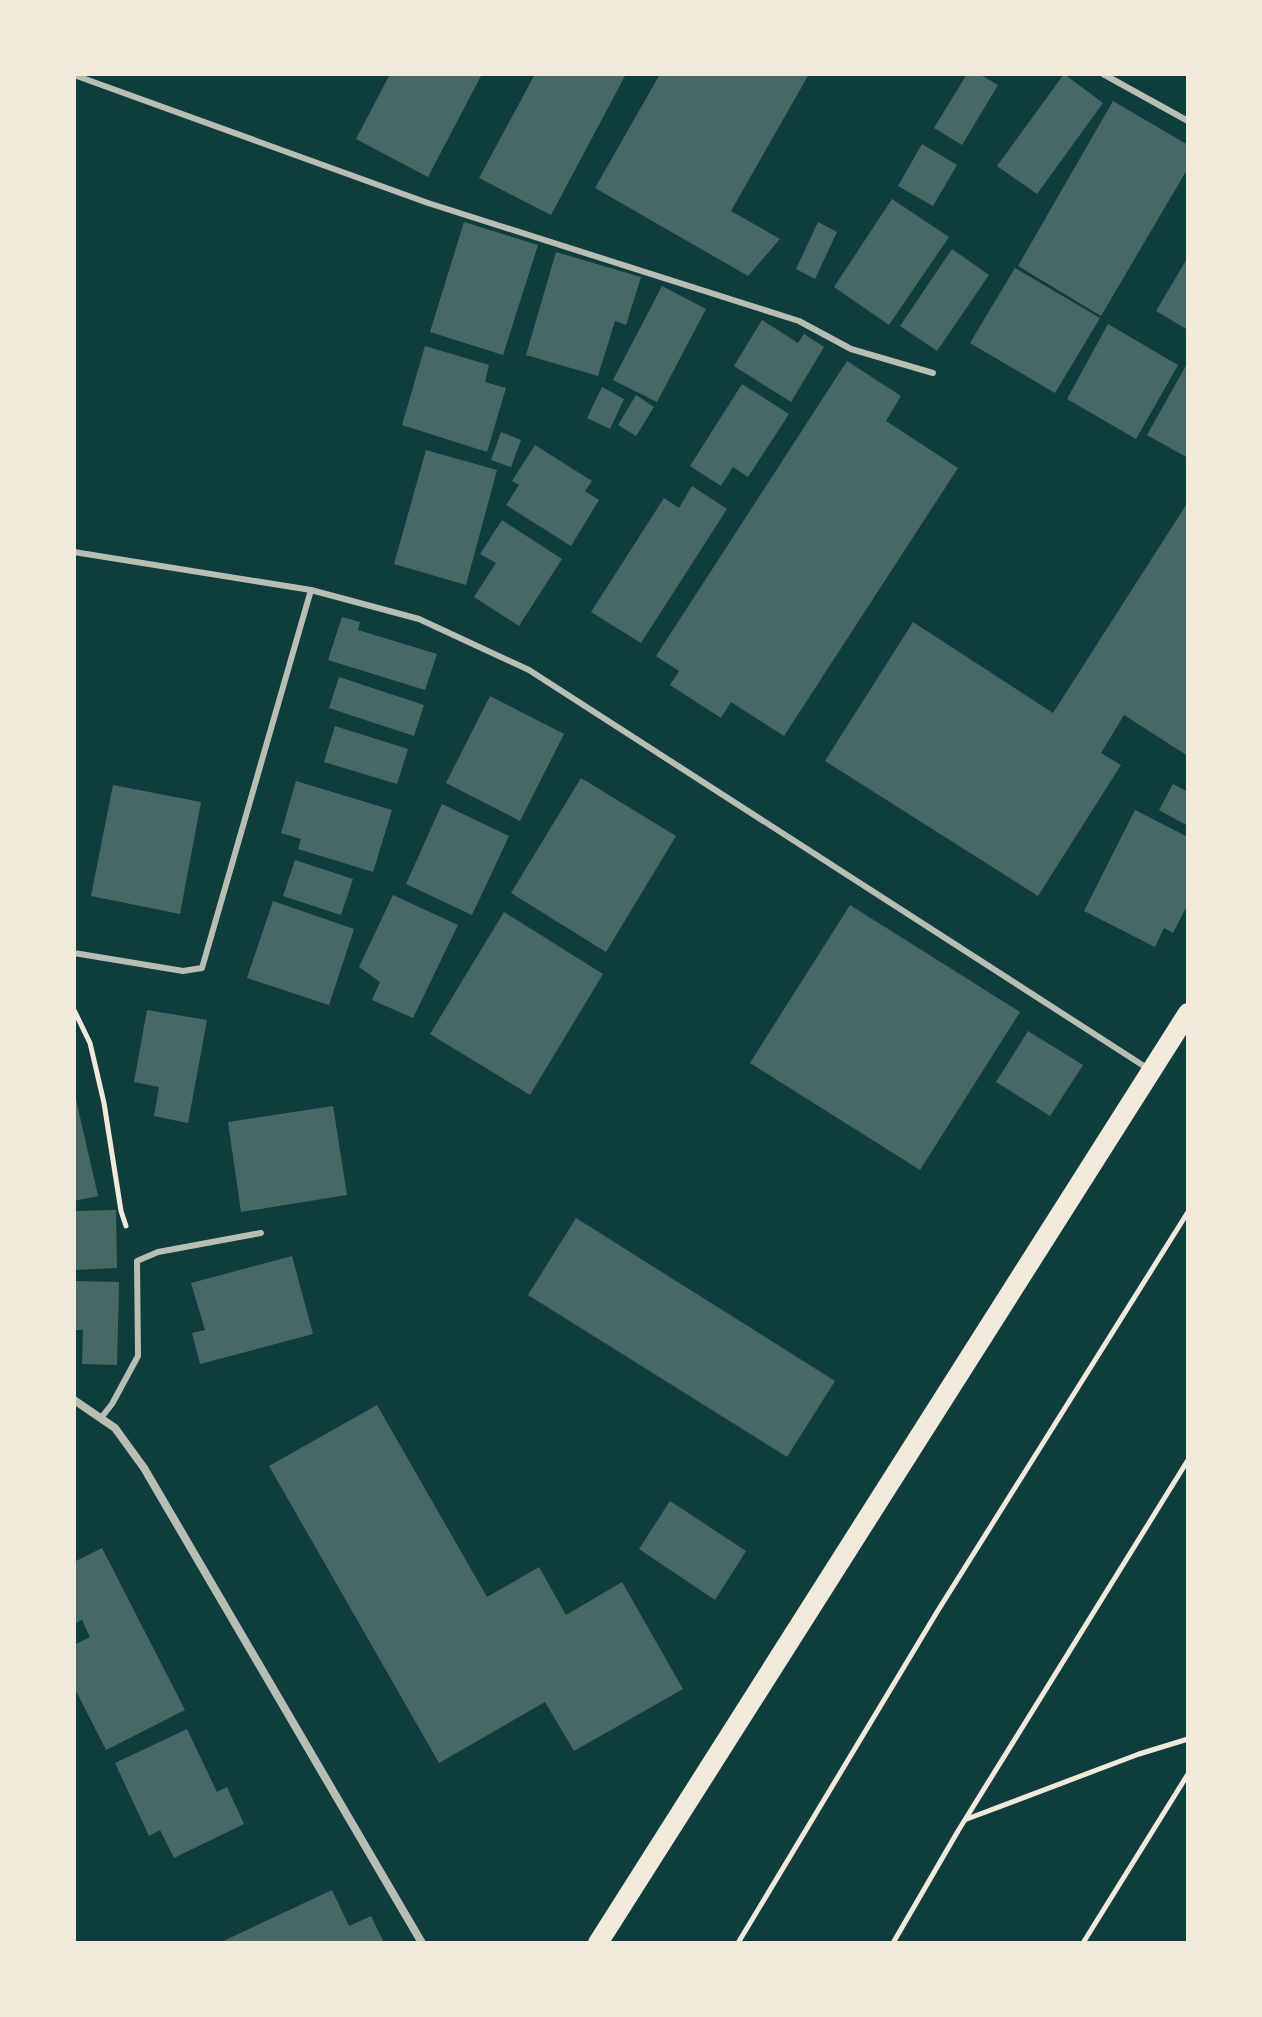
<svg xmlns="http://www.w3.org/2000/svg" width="1262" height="2017" font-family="'Archivo Narrow',sans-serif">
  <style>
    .building { fill: #486865 }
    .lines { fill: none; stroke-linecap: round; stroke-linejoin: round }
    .path { stroke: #f1e9da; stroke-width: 5 }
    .service { stroke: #b8beb3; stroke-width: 6 }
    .minor { stroke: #b8beb3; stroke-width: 8 }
    .primary { stroke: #f1e9da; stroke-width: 20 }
  </style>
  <rect width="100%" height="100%" fill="#0f3d3e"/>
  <g class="building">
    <path d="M390,74H482L428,177L356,139Z"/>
    <path d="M535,74H626L551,215L479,178Z"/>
    <path d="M660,74H809L731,211L780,239L748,276L595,188Z"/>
    <path d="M967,74H979L998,85L962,145L934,128Z"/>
    <path d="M1064,74L1103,103L1037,194L997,166Z"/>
    <path d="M1113,101L1188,145V168L1101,316L1018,266Z"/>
    <path d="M922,144L957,165L933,206L898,186Z"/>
    <path d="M892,199L949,237L889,325L834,287Z"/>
    <path d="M464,222L538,245L503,355L430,332Z"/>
    <path d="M818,222L837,232L815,279L796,269Z"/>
    <path d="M952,249L989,275L937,351L900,326Z"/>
    <path d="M556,252L641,277L626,325L615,321L598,376L526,355Z"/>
    <path d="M1188,257V330L1156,311Z"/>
    <path d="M1015,268L1100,318L1055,393L970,343Z"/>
    <path d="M662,286L706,309L657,402L613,380Z"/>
    <path d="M762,320L798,343L804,334L824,347L791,402L734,366Z"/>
    <path d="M1108,324L1178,365L1136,439L1067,399Z"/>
    <path d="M425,346L489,365L485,382L506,388L487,452L402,425Z"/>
    <path d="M847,361L901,396L886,421L958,468L784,736L731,702L721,718L670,685L679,671L656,656Z"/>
    <path d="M1188,362V458L1147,435Z"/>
    <path d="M742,384L789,414L748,477L733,467L721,486L690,466Z"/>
    <path d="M602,387L624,399L610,429L587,418Z"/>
    <path d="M636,395L654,407L636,436L618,425Z"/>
    <path d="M501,432L521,440L511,467L491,460Z"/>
    <path d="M535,445L592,481L585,491L599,500L571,546L506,505L519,485L512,481Z"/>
    <path d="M426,450L497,470L466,585L394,564Z"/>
    <path d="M692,486L727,509L641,643L591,612L664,498L679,508Z"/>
    <path d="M1188,502V756L1124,715L1101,753L1121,765L1038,896L825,761L913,622L1053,713Z"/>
    <path d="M502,520L562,559L519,626L474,597L496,563L480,554Z"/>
    <path d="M342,617L360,622L358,630L437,654L425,690L328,660Z"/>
    <path d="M339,677L424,705L414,736L329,708Z"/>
    <path d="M490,696L564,734L520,821L446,783Z"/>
    <path d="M335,726L408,749L397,784L324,762Z"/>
    <path d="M581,778L676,836L606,952L511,893Z"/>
    <path d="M296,781L392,810L373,872L298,849L301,839L281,833Z"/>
    <path d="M1173,784L1188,792V826L1159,810Z"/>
    <path d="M113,785L201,802L180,914L91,896Z"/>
    <path d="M442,804L509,836L472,915L406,884Z"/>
    <path d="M1135,810L1188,837V904L1173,933L1164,928L1155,947L1084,911Z"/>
    <path d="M295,860L353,879L341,915L283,896Z"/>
    <path d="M393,895L458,925L413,1018L372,1000L380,982L359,967Z"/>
    <path d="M273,901L354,929L329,1005L247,978Z"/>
    <path d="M850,905L1020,1012L920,1170L750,1063Z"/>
    <path d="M504,912L603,974L530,1095L430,1034Z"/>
    <path d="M147,1010L207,1020L188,1123L154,1116L159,1087L134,1082Z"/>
    <path d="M1028,1031L1083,1065L1050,1116L996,1082Z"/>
    <path d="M75,1095L98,1196L74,1201V1096Z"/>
    <path d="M333,1106L347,1195L241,1212L228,1122Z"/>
    <path d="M116,1210L117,1268L75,1270L74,1211Z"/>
    <path d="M576,1218L835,1381L787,1457L528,1295Z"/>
    <path d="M292,1256L313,1334L200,1364L192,1333L205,1330L191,1283Z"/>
    <path d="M74,1281L119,1282L117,1365L82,1364L83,1330H74Z"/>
    <path d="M377,1405L487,1597L539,1567L566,1615L622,1582L683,1689L574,1751L545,1702L439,1763L269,1466Z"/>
    <path d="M670,1501L746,1551L715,1600L639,1549Z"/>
    <path d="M102,1548L185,1710L106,1750L74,1687V1645L90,1637L82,1620L74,1624V1562Z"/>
    <path d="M187,1729L217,1792L227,1787L244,1824L174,1858L160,1830L149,1836L115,1763Z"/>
    <path d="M332,1890L349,1926L371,1916L384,1943H219Z"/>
  </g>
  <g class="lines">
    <g class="path">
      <path d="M74,1010L90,1043L104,1103L121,1211L126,1226"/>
      <path d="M967,1819L1139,1754L1188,1739"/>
      <path d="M738,1943L937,1612L1188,1212"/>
      <path d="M893,1943L958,1831L1188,1460"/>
      <path d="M1083,1943L1188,1774"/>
    </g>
    <g class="service">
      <path d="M1103,74L1188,121"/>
      <path d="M74,75L428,203L799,321L851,349L933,373"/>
      <path d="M74,552L311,590L419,619L529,670L1147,1068"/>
      <path d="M74,953L183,971L202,968L311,590"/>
      <path d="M101,1418L112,1404L138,1356L137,1261L158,1252L261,1233"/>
    </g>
    <path class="minor" d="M74,1400L115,1428L144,1468L422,1943"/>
    <path class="primary" d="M598,1943L1188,1013"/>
  </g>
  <rect width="1262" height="2017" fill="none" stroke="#f1e9da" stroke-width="152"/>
</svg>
